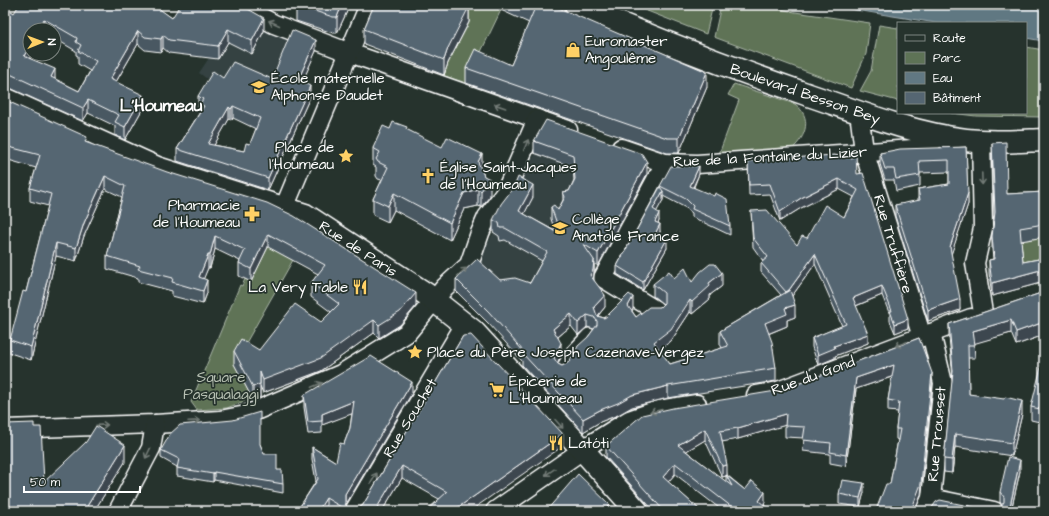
<svg xmlns="http://www.w3.org/2000/svg" width="1049" height="516" font-family="'Architects Daughter',sans-serif">
  <style>
    .built { fill: #344242 }
    .green { fill: #5e7356; stroke: #aeb9aa }
    .water { fill: #617882; stroke: #a0aeb4 }
    .lines { fill: none; stroke-linecap: round; stroke-linejoin: round }
    .pedestrian-casing { stroke: #fff; stroke-width: 16 }
    .minor-casing { stroke: #fff; stroke-width: 21 }
    .tertiary-casing { stroke: #fff; stroke-width: 25 }
    .secondary-casing { stroke: #fff; stroke-width: 25 }
    .pedestrian { stroke: #26332d; stroke-width: 13 }
    .minor { stroke: #26332d; stroke-width: 18 }
    .tertiary { stroke: #26332d; stroke-width: 22 }
    .secondary { stroke: #26332d; stroke-width: 22 }
    .wall { fill: #495862; stroke: #fff; fill-rule: evenodd }
    .shaded-wall { fill: #3c4750; stroke: #fff }
    .building { fill: #556672; stroke: #fff; fill-rule: evenodd }
    .oneway { stroke: #727a76 }
    .labels { text-anchor: middle; dominant-baseline: central; stroke-width: 3.5; stroke-linejoin: round; paint-order: stroke }
    .poi-label { font-size: 15px; fill: #fff; stroke: #26332d; text-anchor: start }
    .street-label { font-size: 15px; fill: #fff; stroke: #26332d }
    .park-label { font-size: 15px; fill: #b7c0b3; stroke: #26332d }
    .quarter-label { font-size: 17px; font-weight: bold; fill: #fff; stroke: #26332d }
  </style>
  <rect width="100%" height="100%" fill="#26332d"/>
  <filter id="ink" filterUnits="userSpaceOnUse"><feTurbulence type="fractalNoise" baseFrequency=".025" numOctaves="2"/><feDisplacementMap in="SourceGraphic" scale="8" xChannelSelector="R" yChannelSelector="G"/><feConvolveMatrix kernelMatrix="1 2 1 2 8 2 1 2 1" color-interpolation-filters="sRGB"/></filter>
  <g filter="url(#ink)">
    <g class="built">
      <path d="M243,18L316,51L298,92L310,97L286,152L268,145L271,136L222,90L199,73L209,58L218,59Z"/>
      <path d="M547,131L647,173V178L596,277L587,272L489,324L454,289L475,268Z"/>
    </g>
    <g class="green">
      <path d="M465,5H490L501,10L466,83L444,76L448,63L469,23Z"/>
      <path d="M632,5H713L706,34Z"/>
      <path d="M721,5H761L795,12L870,23L866,54L851,88L714,37Z"/>
      <path d="M879,25L898,28V101L860,91L871,71Z"/>
      <path d="M1026,47L1044,50V117L976,116L951,113H1026Z"/>
      <path d="M734,84L795,104C812,117 807,136 792,149L719,154L739,100L728,95Z"/>
      <path d="M1044,237V283L1035,285L1033,273L1023,275L1020,241Z"/>
      <path d="M264,244L293,260L234,364L252,398L227,408L197,410L191,402L240,285L242,286L245,279L251,282Z"/>
    </g>
    <path class="water" d="M825,5H1044V39L1043,41L1026,38V23H936Z"/>
    <g class="lines">
      <defs>
        <path id="pedestrian" d="M562,370L572,353L589,335"/>
        <g id="minor">
          <path d="M239,5L274,24L350,53L568,130"/>
          <path d="M859,112L864,151L922,337"/>
          <path d="M981,140L983,228L975,263L983,313"/>
          <path d="M621,148L665,163L697,164L927,148L938,135"/>
          <path d="M284,208L369,5"/>
          <path d="M655,310L603,278L665,163"/>
          <path d="M756,395L778,391L971,318"/>
          <path d="M5,429L155,424L220,420L246,415L341,374L407,333L445,287L469,265L480,233L487,217L505,193L537,119"/>
          <path d="M931,498L994,511"/>
          <path d="M118,511L151,448L155,424"/>
          <path d="M354,511L465,324"/>
          <path d="M495,511L594,442L629,420L658,410L697,404"/>
          <path d="M925,511L931,498L943,383L931,333"/>
        </g>
        <path id="tertiary" d="M5,99L157,168L305,215L426,294L473,331L573,439L637,511"/>
        <path id="secondary" d="M576,5C652,38 728,67 806,94C859,112 910,133 966,140C992,143 1018,141 1044,140"/>
      </defs>
      <use href="#pedestrian" class="pedestrian-casing"/>
      <use href="#minor" class="minor-casing"/>
      <use href="#tertiary" class="tertiary-casing"/>
      <use href="#secondary" class="secondary-casing"/>
      <use href="#pedestrian" class="pedestrian"/>
      <use href="#minor" class="minor"/>
      <use href="#tertiary" class="tertiary"/>
      <use href="#secondary" class="secondary"/>
    </g>
    <g class="wall">
      <path d="M296,5H350L337,33H333L296,21Z"/>
      <path d="M374,5H471L469,9V22L448,63L444,75L364,44V29Z"/>
      <path d="M490,5H552L707,87L679,153H667L466,83V68L511,65L529,23Z"/>
      <path d="M5,7L14,13L157,8L172,18L264,31L252,54L228,42L218,59L169,53L163,48L161,52L145,50L138,44L116,82L143,108L125,140L115,135V126L88,113L83,121L10,88L5,87ZM30,30H54V38L76,51V55L78,56V64L90,71L79,91L55,79L30,58Z"/>
      <path d="M316,51L302,82L310,97L268,190L177,161V149L200,112V109L198,108V96L223,78L272,79ZM233,118L256,129L250,144L244,151L214,145L229,119L231,120Z"/>
      <path d="M5,100L87,142L416,306L400,325L379,338L374,333L321,371L263,393L260,386V397L253,400L234,364V351L259,350L321,322L331,312L311,297V283L318,274L268,247L251,282L239,276V263L240,261L215,249L210,268H208L203,279L207,293L203,304L172,296V291L138,282V278L107,269V256L122,197L105,189L84,236L76,261L56,256L31,360L10,353V340L26,292L48,206L30,201V188L36,168L5,159Z"/>
      <path d="M390,129L407,130L482,170L490,196L481,207L478,206L464,209L450,240L394,210L388,222L373,215V199L382,180L378,179L376,176V167L373,165V148Z"/>
      <path d="M534,141L647,174L598,266L594,263V280L605,307L598,316L604,318L633,309L632,311L636,317L660,307L663,304L653,296V284L674,278L692,282L722,286L710,295V299L692,314L690,312L671,341L659,350L670,364L722,348L720,344V331L781,295L761,272V263L763,261L753,247L751,211L797,245L807,238L844,217L854,197L839,189L801,208L780,221L770,194L749,195L748,161L857,174L908,328L895,333L890,321V315L882,295L856,306L868,343L835,356V358L818,365L812,347V338L842,326L815,264L792,296L795,317L787,320V326L768,334L776,368V381L668,398L632,407L618,415L600,422L583,432L522,365V361L489,324L456,291V279L500,280L530,283L542,261L505,240L500,241L499,236L493,232V220L533,197L524,214L555,231L551,219V207L558,210L563,200V192L569,191L574,180L573,167L534,153ZM571,326L578,335L587,327L594,329L569,362L562,366L558,364H557L561,355L558,337Z"/>
      <path d="M992,143L1007,194L1044,192V237L1021,241L1023,262L1044,258V282L992,296L989,273V260L993,259L992,249V236L994,215Z"/>
      <path d="M966,147L968,204L951,254L960,310L928,321L895,216V205L918,201V189L949,184V172L920,173V186L896,191L894,180H885L880,164V153Z"/>
      <path d="M699,174L694,187L730,226V235L692,217V213L686,208L663,196V200L656,211L659,221L658,223L660,232L658,235L667,248L643,290L617,274V266L660,186Z"/>
      <path d="M1044,292V335L1016,345L1011,333L974,343L975,358H968L969,394L1022,414L1012,456L955,447L952,473L944,472V459L953,377L949,337V324Z"/>
      <path d="M463,336L563,446L439,499L402,478L382,511H328L326,510L325,511H297L316,481L312,459V447L336,462L344,444L350,428L352,413L322,425V433L308,434L304,407V395L412,393L345,505L348,508L353,510L359,508L363,505Z"/>
      <path d="M919,338L932,384L921,495L915,511H876V510L890,484L898,440L896,439V429L898,412L888,411V400L892,377L856,389L846,466L830,463V454L803,451L804,438L785,437V425L738,439L722,442L727,475L745,490L765,502L764,505L770,511H723L675,474L668,482L701,511H654L606,457V446L782,390ZM705,440L722,477L726,476V482L686,451Z"/>
      <path d="M1044,363V423L1031,420V407Z"/>
      <path d="M5,424L34,427L44,482L125,462L94,511H5Z"/>
      <path d="M260,444L264,454L277,470L283,484V493L214,480L213,482L177,476V467L161,458V450Z"/>
      <path d="M1020,471L1011,511H918L998,510L1002,505L1000,502V492Z"/>
      <path d="M864,492L860,507L839,504V494Z"/>
    </g>
    <g class="shaded-wall">
      <path d="M152,5H159L152,17Z"/>
      <path d="M342,5H350L337,33V17Z"/>
      <path d="M465,5H471L469,9V22L448,63L444,75V60L448,48Z"/>
      <path d="M264,18V31L252,54V41Z"/>
      <path d="M44,19V30H38Z"/>
      <path d="M228,29V42L218,59V46Z"/>
      <path d="M138,31V44L110,92V79Z"/>
      <path d="M163,35V48L161,52V39Z"/>
      <path d="M316,40V51L298,92V80Z"/>
      <path d="M30,45V54H32L24,69V56Z"/>
      <path d="M55,69V82L51,77Z"/>
      <path d="M707,72V87L679,153V138Z"/>
      <path d="M310,86V97L268,190V178Z"/>
      <path d="M143,95V108L125,140V127Z"/>
      <path d="M88,100V113L83,121V108Z"/>
      <path d="M233,106V118L231,120V109Z"/>
      <path d="M229,107V119L208,156V144Z"/>
      <path d="M482,154V170L478,179V162Z"/>
      <path d="M647,162V174L598,266V253Z"/>
      <path d="M699,166V174L690,194V186Z"/>
      <path d="M105,176V189L84,236L76,261V248L84,223Z"/>
      <path d="M490,179V196L481,207V191Z"/>
      <path d="M839,179V189L801,208L780,221V212L801,198Z"/>
      <path d="M533,185V197L519,224V211Z"/>
      <path d="M478,189V206L464,209L450,240V223L464,193Z"/>
      <path d="M663,191V200L653,218V209Z"/>
      <path d="M394,193V210L388,222V206Z"/>
      <path d="M968,193V204L950,258V247Z"/>
      <path d="M659,213V221L655,230V222Z"/>
      <path d="M660,224V232L655,242V234Z"/>
      <path d="M268,234V247L251,282V269Z"/>
      <path d="M215,236V249L210,268V255Z"/>
      <path d="M667,239V248L643,290V282Z"/>
      <path d="M56,243V256L31,360V347Z"/>
      <path d="M815,254V264L787,303V293Z"/>
      <path d="M208,255V268L199,290V277Z"/>
      <path d="M594,260V272L593,282L590,275Z"/>
      <path d="M1044,269V282L992,296V283Z"/>
      <path d="M722,273V286L710,295V299L692,314V302L709,283Z"/>
      <path d="M207,280V293L203,304V291Z"/>
      <path d="M882,286V295L853,307V298Z"/>
      <path d="M416,293V306L400,325L379,338V325Z"/>
      <path d="M605,295V307L595,319L594,307Z"/>
      <path d="M633,297V309L628,318V306Z"/>
      <path d="M960,299V310L928,321V310Z"/>
      <path d="M690,300V312L671,341L654,354V342Z"/>
      <path d="M795,305V317L787,320V326L765,335V323L785,308Z"/>
      <path d="M571,314V326L553,341V329Z"/>
      <path d="M587,315V327L578,335V323Z"/>
      <path d="M908,319V328L895,333V324Z"/>
      <path d="M374,320V333L321,371L263,393V380Z"/>
      <path d="M1011,320V333L973,344V331Z"/>
      <path d="M1044,322V335L1016,345V332Z"/>
      <path d="M868,334V343L835,356V358L818,365V355L834,346Z"/>
      <path d="M561,343V355L554,370V358Z"/>
      <path d="M894,365V376L856,389L846,466V455L856,378Z"/>
      <path d="M260,372V397L253,400V387Z"/>
      <path d="M932,373V384L921,495L915,511H911Z"/>
      <path d="M412,382V393L345,506V494Z"/>
      <path d="M668,386V398L632,407L618,415L600,422L583,432V419L600,410L632,395Z"/>
      <path d="M354,401V413L322,425V414Z"/>
      <path d="M1022,401V414L1012,456V443Z"/>
      <path d="M786,414V425L738,439V428Z"/>
      <path d="M705,429V440L678,456V445Z"/>
      <path d="M563,434V446L470,511H453Z"/>
      <path d="M955,434V447L952,473V460Z"/>
      <path d="M125,445V462L94,511H84Z"/>
      <path d="M1020,460V471L1011,511H1009Z"/>
      <path d="M675,463V474L663,488V477Z"/>
      <path d="M727,465V476L726,475V476L722,477V466Z"/>
      <path d="M402,466V478L382,511H375Z"/>
      <path d="M214,472V480L213,482V474Z"/>
      <path d="M864,483V492L860,507V498Z"/>
      <path d="M765,492V502L759,511V501Z"/>
      <path d="M326,498V510L325,511H318Z"/>
      <path d="M610,505V511H604Z"/>
    </g>
    <g class="building">
      <path d="M19,5H154L172,18L180,5H241L264,18L252,41L228,29L218,46L169,40L163,35L161,39L145,37L138,31L110,79L143,95L125,127L115,122L119,115L88,100L83,108L10,74H5V7L14,13ZM44,19L77,38L76,42L81,45L78,51L96,61L79,91L51,77L55,69L24,56L30,45V30H38Z"/>
      <path d="M296,5H342L337,17H333Z"/>
      <path d="M374,5H468L469,7L448,48L444,60L364,29Z"/>
      <path d="M523,5H552L707,72L679,138H667L466,68L475,49L511,65L534,10Z"/>
      <path d="M292,30L316,40L298,80L310,86L268,178L177,149L204,106L200,104L203,99L198,96L213,71L223,78L233,62L272,79ZM233,106L260,118L250,144L246,143L244,151L208,144L229,107L231,109Z"/>
      <path d="M5,100L87,137L85,142L167,172L267,203L294,216L416,293L400,312L379,325L374,320L321,358L263,380L260,372V384L253,387L234,351L241,339L259,350L295,304L321,322L339,304L311,283L325,265L268,234L251,269L239,263L245,250L215,236L210,255H208L199,277L207,280L203,291L172,282L173,278L138,269L140,266L107,256L125,186L105,176L84,223L76,248L56,243L31,347L10,340L23,291L26,292L51,194L30,188L40,155L5,146Z"/>
      <path d="M546,120L642,154L647,162L598,253L583,244L594,260L593,270L590,275L605,295L594,307L597,316L604,318L607,316L629,294L633,297L628,306L636,317L649,307H660L664,303V293L653,284L669,271L674,278L685,268L692,282L700,272L710,264H715L722,273L709,283L710,286L692,302L690,300L671,329L654,342L670,364L728,346L720,331L790,290L795,305L785,308L787,314L765,323L772,342L776,368L668,386L632,395L618,403L600,410L583,419L522,353L524,352L489,312L456,279L477,259L500,280L515,278L530,283L547,252L505,228H500L499,223L493,220L501,204L514,187L518,177L533,185L519,211L561,235L551,207L554,205L558,210L565,197L563,192L569,191L575,179L573,155L534,141ZM571,314L578,323L587,315L594,317L597,321V325L588,337L578,346L569,362L562,366L558,364L554,358L561,343L553,329Z"/>
      <path d="M393,122L407,127L406,129L442,147L447,137L482,154L478,162L484,176L490,179L481,191L478,189L464,193L450,223L394,193L388,206L373,199L388,167L378,162L376,159L380,152L373,148L383,126L390,129Z"/>
      <path d="M1006,142L1007,194L1044,192V224L1020,228L1023,262L1044,258V269L992,283L989,260L994,259L992,236L995,212L992,143Z"/>
      <path d="M966,147L968,193L950,247L960,299L928,310L895,205L920,200L918,189L949,184V160L919,161L920,175L896,179L894,169H885L880,153L900,149Z"/>
      <path d="M856,154L857,174L863,173L908,319L895,324L890,311H892L882,286L853,298L868,334L834,346L835,348L818,355L812,338L846,324L815,254L789,290L786,292L761,263L768,257L753,238L751,211L767,210L797,245L802,236L807,238L825,205L844,217L858,190L839,179L801,198L780,212L770,184L749,185L748,161L834,155L852,158Z"/>
      <path d="M671,166H699L690,186L714,196L715,193L727,199L730,226L692,209L693,206L686,199L660,186Z"/>
      <path d="M660,187L663,191L653,209L659,213L655,222L660,224L655,234L667,239L643,282L617,266Z"/>
      <path d="M1044,292V322L1016,332L1011,320L973,331L975,345H968L969,394L1004,399L1005,397L1022,401L1012,443L955,434L952,460L944,459L953,371L949,324Z"/>
      <path d="M471,335L563,434L453,511H426L447,492L402,466L375,511H348L326,498L318,511H297L318,479L312,447L336,462L340,443L344,444L350,428L354,401L322,414V421L308,422L304,395L371,356L412,382L345,494V504L348,508L353,510L359,508L363,505L463,336Z"/>
      <path d="M919,338L932,373L921,484L911,511H879L876,510L886,484H890L900,429H896L899,402L888,400L894,365L856,378L846,455L830,452L831,443L803,440L805,427L785,426L786,414L738,428L720,431L727,465L722,466L705,429L678,445L732,486L726,475L745,490L752,481L765,492L759,501L770,510L769,511H737L675,463L663,477L701,511H664L606,446L642,415L673,408L782,390Z"/>
      <path d="M1042,363H1044V410L1031,407Z"/>
      <path d="M260,412V444L264,454H277V470H282L283,484L214,472L213,474L177,468L179,459L161,450L170,434L180,425L233,420Z"/>
      <path d="M34,423V427H41L44,482L86,442L96,426L125,445L84,511H11L5,506V424Z"/>
      <path d="M1008,457L1020,460L1009,511H918L920,510L931,509L936,502L940,500L992,511L998,510L1004,502V497L1000,492Z"/>
      <path d="M578,474L610,505L604,511H546Z"/>
      <path d="M842,480L864,483L860,498L839,494Z"/>
    </g>
    <defs><path id="oneway-shaft" d="M-6 0H5M1.5-3L5.5 0L1.5 3" fill="none" stroke-width="1.6" stroke-linecap="round" stroke-linejoin="round"/></defs>
    <g class="oneway">
      <use href="#oneway-shaft" transform="translate(274 23) rotate(-156)"/>
      <use href="#oneway-shaft" transform="translate(500 106) rotate(-161)"/>
      <use href="#oneway-shaft" transform="translate(526 145) rotate(-67)"/>
      <use href="#oneway-shaft" transform="translate(982 179) rotate(88)"/>
      <use href="#oneway-shaft" transform="translate(462 272) rotate(-42)"/>
      <use href="#oneway-shaft" transform="translate(901 344) rotate(160)"/>
      <use href="#oneway-shaft" transform="translate(317 385) rotate(-23)"/>
      <use href="#oneway-shaft" transform="translate(656 411) rotate(165)"/>
      <use href="#oneway-shaft" transform="translate(194 421) rotate(-2)"/>
      <use href="#oneway-shaft" transform="translate(559 424) rotate(48)"/>
      <use href="#oneway-shaft" transform="translate(102 425) rotate(-2)"/>
      <use href="#oneway-shaft" transform="translate(148 453) rotate(116)"/>
      <use href="#oneway-shaft" transform="translate(550 472) rotate(145)"/>
      <use href="#oneway-shaft" transform="translate(374 478) rotate(-59)"/>
    </g>
  </g>
  <defs>
    <symbol id="shop-bare" viewBox="-9 -9 18 18"><path d="M-5-2.5h2.3a2.7 3.5 0 0 1 5.4 0H5L5.5 6h-11ZM-1.5-2.5h3a1.5 2.3 0 0 0-3 0Z" fill="#ffd166" stroke="#26332d" stroke-width="2.5" paint-order="stroke"/></symbol>
    <symbol id="school-bare" viewBox="-9 -9 18 18"><path d="M0-5L7-2L0 1L-7-2ZM-4 1L0 2.5L4 1V4Q0 6-4 4Z" fill="#ffd166" stroke="#26332d" stroke-width="2.5" paint-order="stroke"/></symbol>
    <symbol id="sight-bare" viewBox="-9 -9 18 18"><path d="M0-6L1.8-2.2L6-1.7L2.9 1.2L3.7 5.4L0 3.3L-3.7 5.4L-2.9 1.2L-6-1.7L-1.8-2.2Z" fill="#ffd166" stroke="#26332d" stroke-width="2.5" paint-order="stroke"/></symbol>
    <symbol id="church-bare" viewBox="-9 -9 18 18"><path d="M-1.2-6h2.4v3.5h3.3v2.4h-3.3V6h-2.4V-.1h-3.3v-2.4h3.3Z" fill="#ffd166" stroke="#26332d" stroke-width="2.5" paint-order="stroke"/></symbol>
    <symbol id="pharmacy-bare" viewBox="-9 -9 18 18"><path d="M-2-6h4v4h4v4h-4v4h-4v-4h-4v-4h4Z" fill="#ffd166" stroke="#26332d" stroke-width="2.5" paint-order="stroke"/></symbol>
    <symbol id="restaurant-bare" viewBox="-9 -9 18 18"><path d="M-5-6h1v4h1v-4h1v4h1v-4h1v5L-1.5 .5V6h-2V.5L-5-1ZM5-6V6H3V1.5H1.5Q1.5-4 5-6Z" fill="#ffd166" stroke="#26332d" stroke-width="2.5" paint-order="stroke"/></symbol>
    <symbol id="supermarket-bare" viewBox="-9 -9 18 18"><path d="M-6-5.5h2.5l.6 2H6L4.5 2H-2.5L-4.4-4H-6ZM-1.5 3.2a1.3 1.3 0 1 0 .1 0ZM3 3.2a1.3 1.3 0 1 0 .1 0Z" fill="#ffd166" stroke="#26332d" stroke-width="2.5" paint-order="stroke"/></symbol>
  </defs>
  <g fill-rule="evenodd">
    <use href="#shop-bare" x="562" y="39" width="22" height="22"/>
    <use href="#school-bare" x="248" y="76" width="22" height="22"/>
    <use href="#sight-bare" x="335" y="145" width="22" height="22"/>
    <use href="#church-bare" x="417" y="165" width="22" height="22"/>
    <use href="#pharmacy-bare" x="241" y="203" width="22" height="22"/>
    <use href="#school-bare" x="549" y="217" width="22" height="22"/>
    <use href="#restaurant-bare" x="349" y="276" width="22" height="22"/>
    <use href="#sight-bare" x="404" y="341" width="22" height="22"/>
    <use href="#supermarket-bare" x="486" y="379" width="22" height="22"/>
    <use href="#restaurant-bare" x="545" y="432" width="22" height="22"/>
  </g>
  <g class="labels">
    <g class="poi-label">
      <text x="585" y="41">Euromaster<tspan x="585" dy="17">Angoulême</tspan></text>
      <text x="271" y="78">École maternelle<tspan x="271" dy="17">Alphonse Daudet</tspan></text>
      <text x="334" y="147" text-anchor="end">Place de<tspan x="334" dy="17">l'Houmeau</tspan></text>
      <text x="440" y="167">Église Saint-Jacques<tspan x="440" dy="17">de l'Houmeau</tspan></text>
      <text x="240" y="205" text-anchor="end">Pharmacie<tspan x="240" dy="17">de l'Houmeau</tspan></text>
      <text x="572" y="219">Collège<tspan x="572" dy="17">Anatole France</tspan></text>
      <text x="348" y="287" text-anchor="end">La Very Table</text>
      <text x="427" y="352">Place du Père Joseph Cazenave-Vergez</text>
      <text x="509" y="381">Épicerie de<tspan x="509" dy="17">L’Houmeau</tspan></text>
      <text x="568" y="443">Latóti</text>
    </g>
    <g class="street-label">
      <text transform="translate(805 94) rotate(19)">Boulevard Besson Bey</text>
      <text transform="translate(770 157) rotate(-3)">Rue de la Fontaine du Lizier</text>
      <text transform="translate(893 244) rotate(73)">Rue Truffière</text>
      <text transform="translate(358 249) rotate(33)">Rue de Paris</text>
      <text transform="translate(813 376) rotate(-20)">Rue du Gond</text>
      <text transform="translate(410 418) rotate(-59)">Rue Souchet</text>
      <text transform="translate(937 434) rotate(-85)">Rue Trousset</text>
    </g>
    <g class="park-label">
      <text x="221" y="377">Square<tspan x="221" dy="17">Pasqualaggi</tspan></text>
    </g>
    <g class="quarter-label">
      <text x="161" y="106">L'Houmeau</text>
    </g>
  </g>
  <rect width="1049" height="516" fill="none" stroke="#26332d" stroke-width="20"/>
  <rect x="10" y="10" width="1029" height="496" fill="none" stroke="#fff" stroke-width="1.5" filter="url(#ink)"/>
  <rect x="897" y="22" width="130" height="92" fill="#26332d" stroke="#7d8581"/>
  <rect x="905" y="35" width="20" height="6" fill="#26332d" stroke="#7d8581"/>
  <text x="933" y="42" font-size="12" fill="#ffffff">Route</text>
  <rect x="905" y="52" width="20" height="12" fill="#5e7356" stroke="#7d8581"/>
  <text x="933" y="62" font-size="12" fill="#ffffff">Parc</text>
  <rect x="905" y="72" width="20" height="12" fill="#617882" stroke="#7d8581"/>
  <text x="933" y="82" font-size="12" fill="#ffffff">Eau</text>
  <rect x="905" y="92" width="20" height="12" fill="#556672" stroke="#7d8581"/>
  <text x="933" y="102" font-size="12" fill="#ffffff">Bâtiment</text>
  <g transform="translate(42 42) rotate(89)"><circle r="19" fill="#26332d" stroke="#7d8581"/>
  <path d="M0-3L7 15L0 10L-7 15Z" fill="#ffd166"/>
  <text y="-6" font-size="11" font-weight="bold" text-anchor="middle" fill="#ffffff">N</text>
  </g>
  <path d="M24 486v6h116v-6" fill="none" stroke="#ffffff" stroke-width="2"/>
  <text x="30" y="486" font-size="12" fill="#ffffff" stroke="#26332d" stroke-width="3" paint-order="stroke">50 m</text>
</svg>
